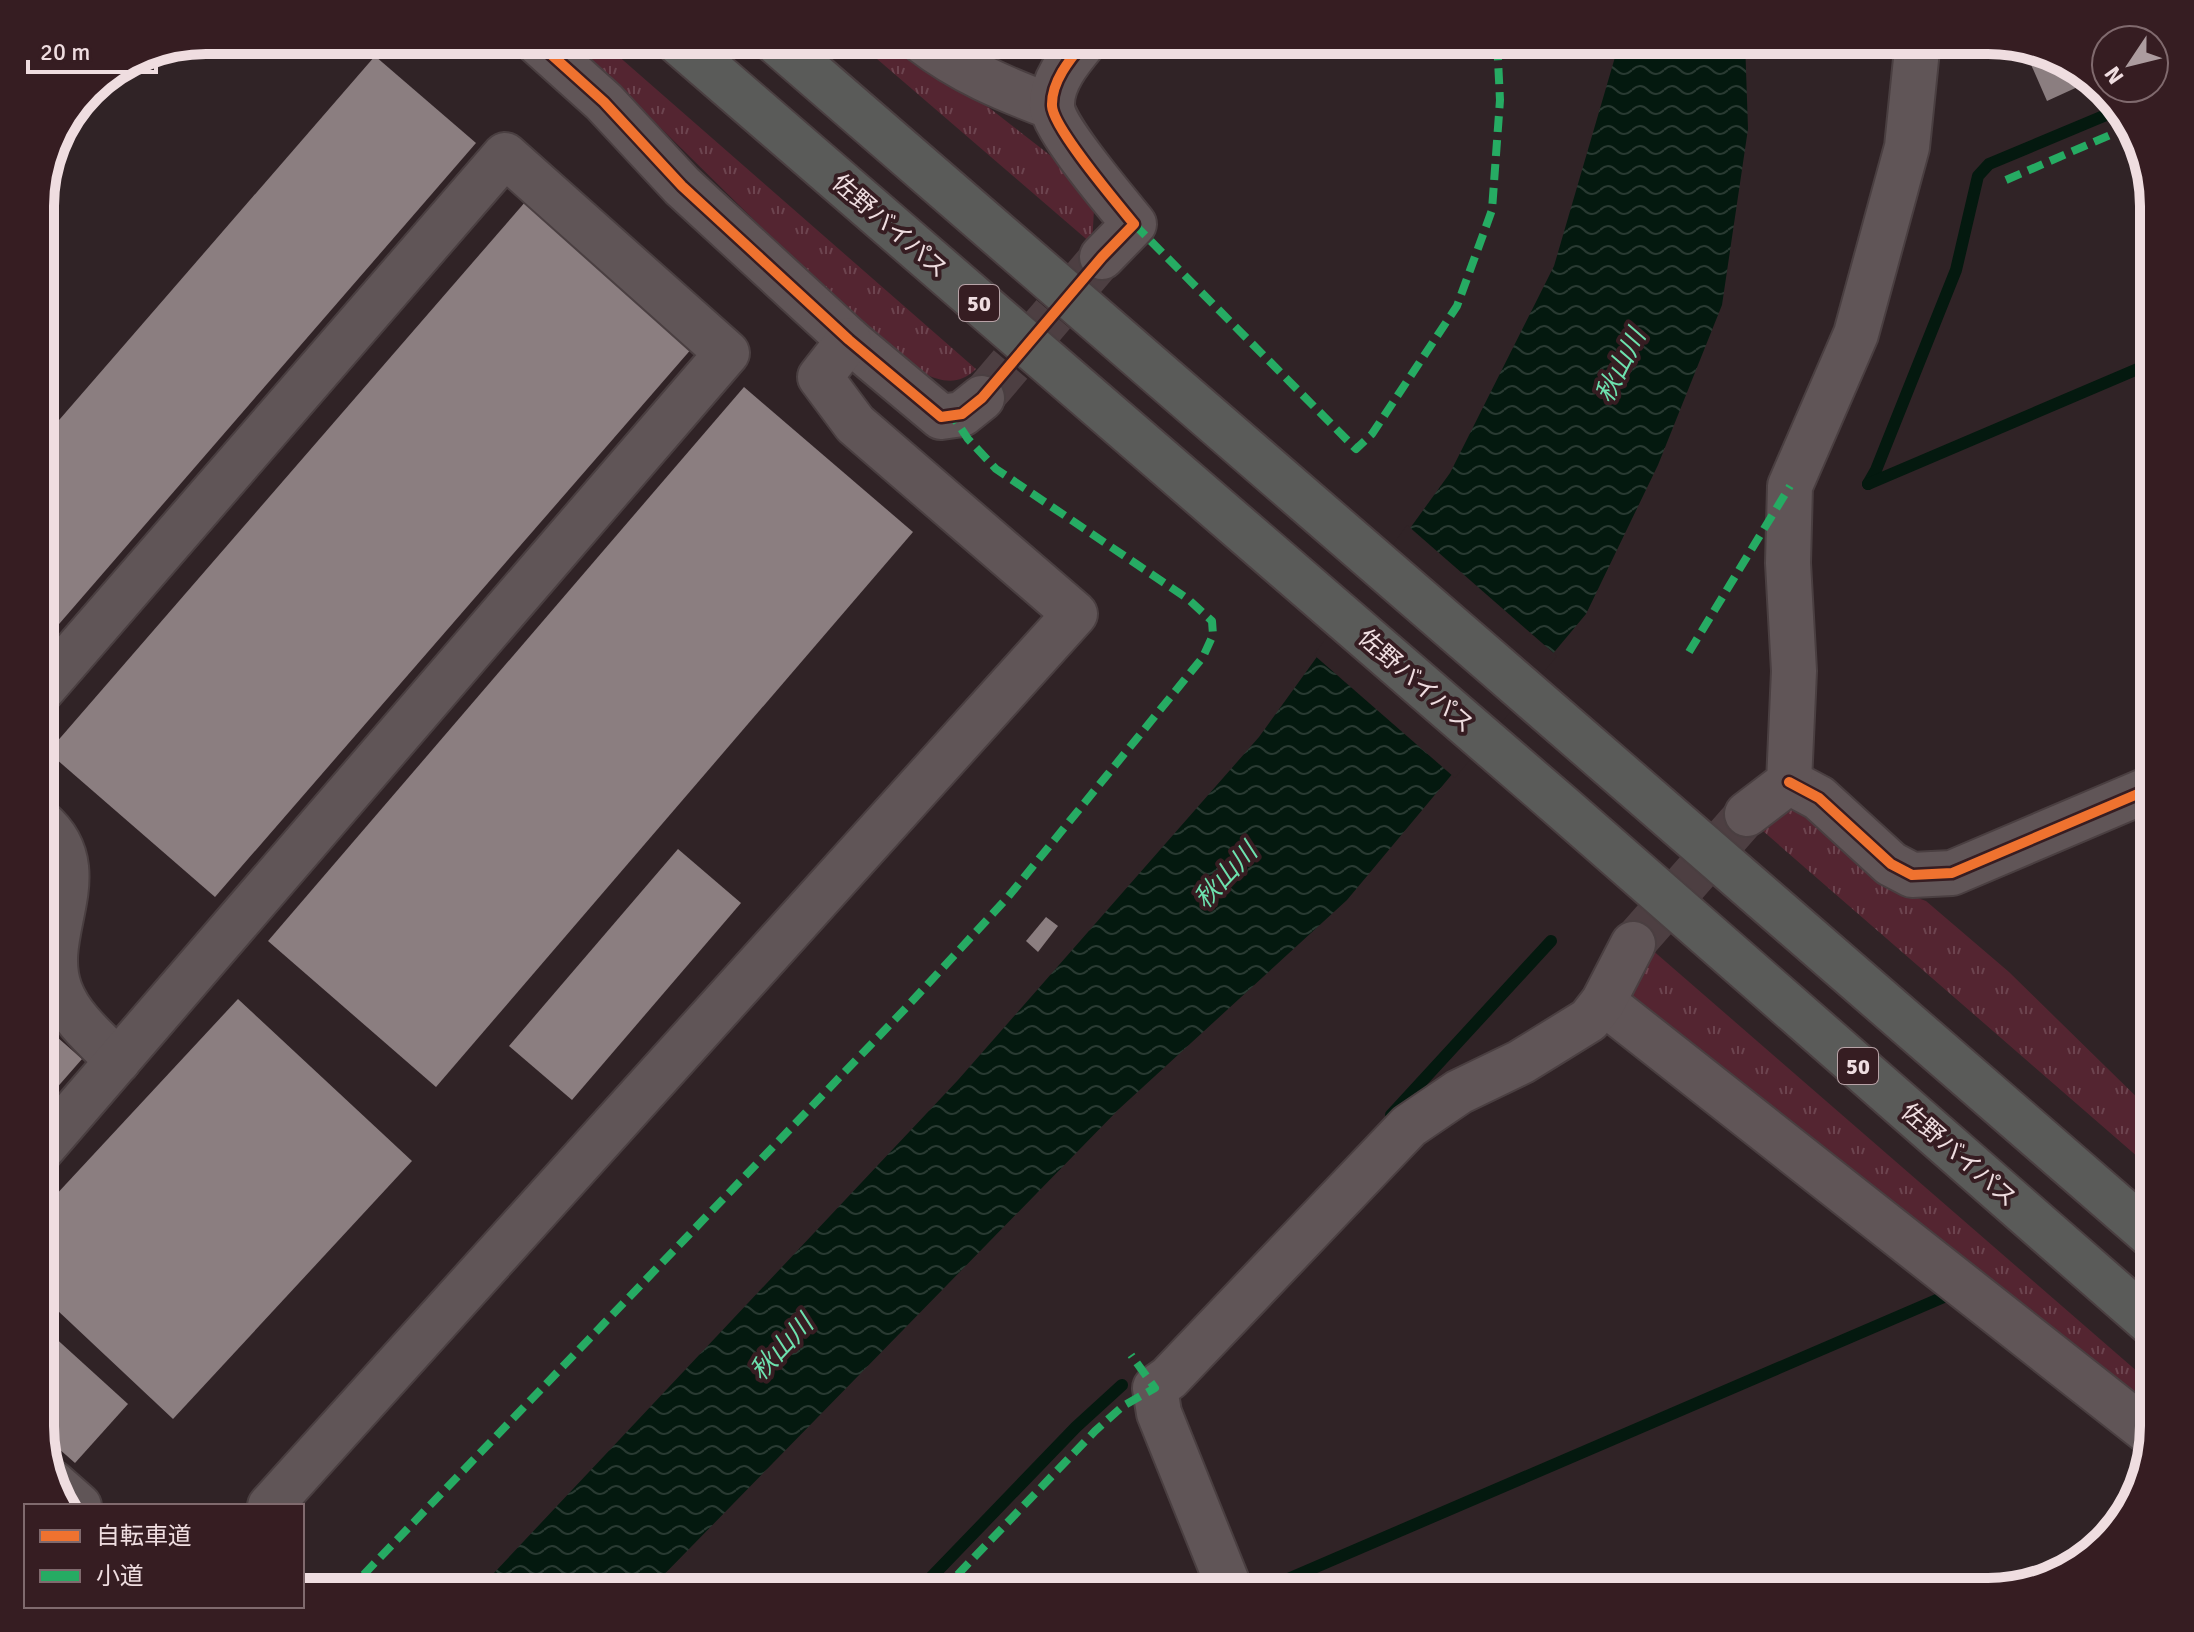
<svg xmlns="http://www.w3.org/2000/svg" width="2194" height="1632" font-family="Signika,'Noto Sans JP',sans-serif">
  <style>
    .grass { fill: url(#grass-tufts) }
    .water { fill: url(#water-waves) }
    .pier { fill: #302326 }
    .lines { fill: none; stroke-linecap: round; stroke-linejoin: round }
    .stream { stroke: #04190f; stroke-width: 12 }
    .building { fill: #8b7e80 }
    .minor-tunnel { stroke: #4d3f42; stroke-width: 44; stroke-dasharray: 44 22; stroke-linecap: butt }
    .minor-casing { stroke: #4a3f41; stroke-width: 48 }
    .highway-casing { stroke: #4a3f41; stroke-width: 48 }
    .minor { stroke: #605557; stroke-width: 44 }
    .highway { stroke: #5a5b59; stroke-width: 44 }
    .quiet { stroke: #26ab63; stroke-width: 8; stroke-dasharray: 16 8; stroke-linecap: butt }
    .cycleway-casing { stroke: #361d22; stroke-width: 15 }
    .cycleway { stroke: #ef722f; stroke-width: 10 }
    .labels { text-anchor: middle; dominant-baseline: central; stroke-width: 8; stroke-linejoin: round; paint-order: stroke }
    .shield { fill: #361d22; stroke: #b8a3a7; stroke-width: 2 }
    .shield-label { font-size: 22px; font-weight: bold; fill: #efdde0 }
    .street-label { font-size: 24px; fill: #efdde0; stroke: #361d22 }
    .water-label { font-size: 26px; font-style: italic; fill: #6de1ae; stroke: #361d22 }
    .rim { fill: none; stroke: #efdde0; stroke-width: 10 }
  </style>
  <defs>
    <pattern id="grass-tufts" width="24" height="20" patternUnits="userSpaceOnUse" patternTransform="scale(2)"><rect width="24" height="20" fill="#542531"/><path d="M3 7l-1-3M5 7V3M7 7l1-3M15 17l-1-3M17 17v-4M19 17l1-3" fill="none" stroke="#6d444f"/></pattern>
    <pattern id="water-waves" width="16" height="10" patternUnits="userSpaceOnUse" patternTransform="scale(2)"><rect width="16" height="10" fill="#04190f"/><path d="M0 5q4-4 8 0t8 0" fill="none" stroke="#293a32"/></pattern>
  </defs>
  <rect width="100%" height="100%" fill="#302326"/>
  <g class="grass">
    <path d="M567,40H600L976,369C958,386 943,382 922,373L824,289L616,84Z"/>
    <path d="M855,40H902L1051,156L1078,185L1094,210L1092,244Z"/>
    <path d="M1790,807L1805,813L1907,894L1926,901L2009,972L2154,1114V1171L1756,825Z"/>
    <path d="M1650,948L2154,1386V1426L1629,997Z"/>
  </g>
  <path class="water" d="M1620,40H1745L1748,129L1722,305L1658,465L1586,614L1347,900L1119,1109L647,1592H476L958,1080L1259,737L1450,473L1554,266Z"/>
  <path class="pier" d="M1407,525L1557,656L1455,778L1314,655Z"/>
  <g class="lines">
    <g class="stream">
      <path d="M1868,484L1876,470L1956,270L1978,176L1989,164L2118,110"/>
      <path d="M1868,484L2154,362"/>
      <path d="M1391,1115L1551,941"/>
      <path d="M1260,1591L1946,1296"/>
      <path d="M917,1592L1076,1427L1122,1385"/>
    </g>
  </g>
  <g class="building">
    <path d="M375,56L476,143L40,646V442Z"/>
    <path d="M2037,57L2075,70L2082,85L2047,101L2029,60Z"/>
    <path d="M526,201L693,347L215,897L48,752Z"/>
    <path d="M744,387L913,532L436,1087L268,941Z"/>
    <path d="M678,849L741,903L572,1100L509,1046Z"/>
    <path d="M1046,917L1058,926L1038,952L1026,941Z"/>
    <path d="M238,999L412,1161L173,1419L40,1294V1212Z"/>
    <path d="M40,1022L82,1059L40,1107Z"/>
    <path d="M40,1324L128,1404L75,1463L40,1432Z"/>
  </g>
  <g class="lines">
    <g class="minor-tunnel">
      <path d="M982,398L1102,257"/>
      <path d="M1633,944L1747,814"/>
    </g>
    <defs>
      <g id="minor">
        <path d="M535,40L604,102L682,186L849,340L941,417L962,414L982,398"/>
        <path d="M921,40C961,71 1004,89 1052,107"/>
        <path d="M1086,40C1071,58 1051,81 1052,106C1053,128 1117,203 1134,224L1102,257"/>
        <path d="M1789,782L1819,798L1891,864L1912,875L1952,873L2154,787"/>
        <path d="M1747,814L1789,782L1794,671L1788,563L1790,486L1856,334L1907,147L1918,40"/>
        <path d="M40,821C99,871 38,932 60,990C70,1018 98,1041 118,1061"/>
        <path d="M1603,1002L2151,1434"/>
        <path d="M40,1151L727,353L505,155L40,692"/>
        <path d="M53,1483L79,1506"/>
        <path d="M270,1506L1075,614L855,424L820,377L849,340"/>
        <path d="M1231,1592L1159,1413L1155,1388L1169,1378L1409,1126L1459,1092L1521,1062L1589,1020L1603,1002L1633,944"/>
      </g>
      <g id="highway">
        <path d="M676,40L1562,807L2154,1326"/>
        <path d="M774,40C1234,440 1695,837 2154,1238"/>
      </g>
    </defs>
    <use href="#minor" class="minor-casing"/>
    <use href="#highway" class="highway-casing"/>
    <use href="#minor" class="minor"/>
    <use href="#highway" class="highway"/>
    <g class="quiet">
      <path d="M2006,180L2131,126"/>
      <path d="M1134,224L1356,449L1372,434L1457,306L1492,210L1500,100L1497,40"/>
      <path d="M1689,652L1790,486"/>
      <path d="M347,1592L903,1011L1008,897L1203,657L1213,635L1212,621L1188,599L996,469L968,439L952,415"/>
      <path d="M941,1592L1095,1431L1123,1406L1155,1388L1131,1355"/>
    </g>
    <defs>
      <g id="cycleway">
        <path d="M535,40L604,102L682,186L849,340L941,417L962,414L982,398L1102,257L1134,224C1117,203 1053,128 1052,106C1051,81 1071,58 1086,40"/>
        <path d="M1789,782L1819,798L1891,864L1912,875L1952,873L2154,787"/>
      </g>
    </defs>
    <use href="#cycleway" class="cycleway-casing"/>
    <use href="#cycleway" class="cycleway"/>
  </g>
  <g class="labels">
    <g class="shield">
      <rect x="959" y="285" width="40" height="36" rx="6"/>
      <rect x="1838" y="1048" width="40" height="36" rx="6"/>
    </g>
    <g class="shield-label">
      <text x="979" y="303">50</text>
      <text x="1858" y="1066">50</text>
    </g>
    <g class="street-label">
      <text transform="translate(890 226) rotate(41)">佐野バイパス</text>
      <text transform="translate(1416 681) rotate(41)">佐野バイパス</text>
      <text transform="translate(1959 1155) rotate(41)">佐野バイパス</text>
    </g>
    <g class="water-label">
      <text transform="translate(1621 366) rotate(-63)">秋山川</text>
      <text transform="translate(1226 876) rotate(-47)">秋山川</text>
      <text transform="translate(782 1348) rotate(-47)">秋山川</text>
    </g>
  </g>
  <path d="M0 0H2194V1632H0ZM206 54H1988A152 152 0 0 1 2140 206V1426A152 152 0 0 1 1988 1578H206A152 152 0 0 1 54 1426V206A152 152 0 0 1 206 54Z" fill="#361d22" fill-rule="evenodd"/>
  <path class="rim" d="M206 54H1988A152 152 0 0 1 2140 206V1426A152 152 0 0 1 1988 1578H206A152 152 0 0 1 54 1426V206A152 152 0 0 1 206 54Z"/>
  <rect x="24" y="1504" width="280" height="104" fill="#361d22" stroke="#806a6e" stroke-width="2"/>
  <rect x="40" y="1530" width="40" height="12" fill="#ef722f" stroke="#806a6e" stroke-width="2"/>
  <text x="96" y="1544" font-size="24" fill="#efdde0">自転車道</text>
  <rect x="40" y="1570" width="40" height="12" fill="#26ab63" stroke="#806a6e" stroke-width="2"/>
  <text x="96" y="1584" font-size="24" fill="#efdde0">小道</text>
  <g transform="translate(2130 64) rotate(235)"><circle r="38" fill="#361d22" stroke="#806a6e" stroke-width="2"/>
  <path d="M0-6L14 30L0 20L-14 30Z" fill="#ac9c9f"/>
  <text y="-12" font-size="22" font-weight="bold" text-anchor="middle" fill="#efdde0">N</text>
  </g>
  <path d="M28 60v12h128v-12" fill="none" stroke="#efdde0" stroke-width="4"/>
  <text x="40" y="60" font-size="24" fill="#efdde0" stroke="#361d22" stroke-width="6" paint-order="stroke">20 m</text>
</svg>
